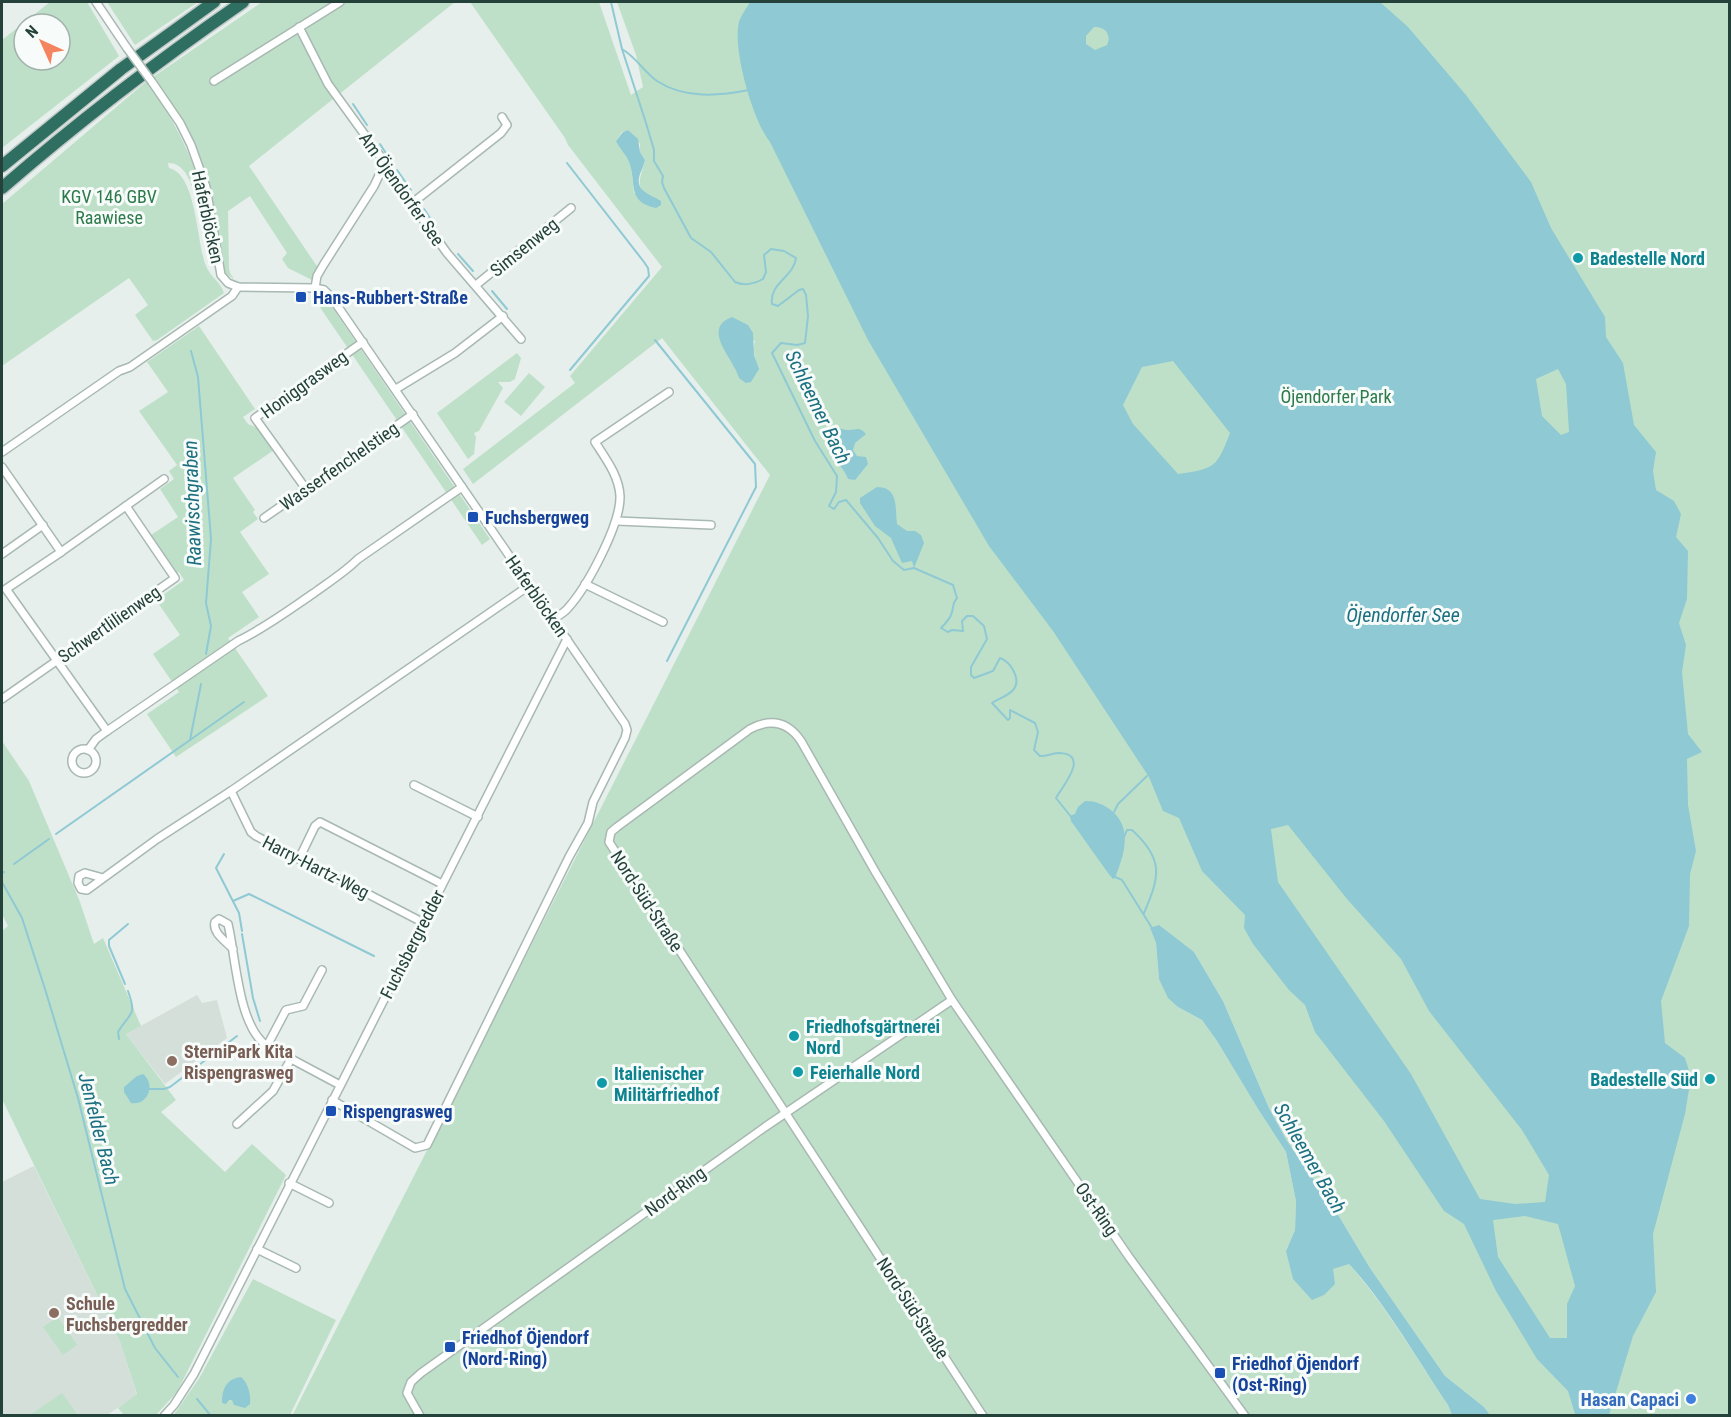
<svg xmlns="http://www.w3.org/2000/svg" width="1731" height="1417" font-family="'Roboto Condensed',sans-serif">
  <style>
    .built { fill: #d4dfda }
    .green { fill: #bfe0c8; fill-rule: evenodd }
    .water { fill: #8ec9d4; fill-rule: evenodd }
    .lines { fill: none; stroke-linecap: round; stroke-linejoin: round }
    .stream { stroke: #8ec9d4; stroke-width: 2 }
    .street-casing { stroke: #a8b8b2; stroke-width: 10 }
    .highway-casing { stroke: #c2cac8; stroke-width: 15 }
    .street { stroke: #fff; stroke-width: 7 }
    .highway { stroke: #2f6f62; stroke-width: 12 }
    .street-bridge-casing { stroke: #a8b8b2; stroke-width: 10; stroke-linecap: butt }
    .street-bridge { stroke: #fff; stroke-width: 7 }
    .culture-dot { fill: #0f9aa8; stroke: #f7fbf9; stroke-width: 2 }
    .transit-dot { fill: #1a4fb4; stroke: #f7fbf9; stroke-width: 2 }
    .education-dot { fill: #8d6e63; stroke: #f7fbf9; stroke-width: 2 }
    .shop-dot { fill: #3f7fe0; stroke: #f7fbf9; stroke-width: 2 }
    .labels { text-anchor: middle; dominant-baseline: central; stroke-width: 6; stroke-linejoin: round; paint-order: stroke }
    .street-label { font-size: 18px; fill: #24423a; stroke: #f7fbf9 }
    .park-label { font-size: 18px; fill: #2d7a4b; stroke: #f7fbf9 }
    .culture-label { font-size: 18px; font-weight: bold; fill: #0d838f; stroke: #f7fbf9; text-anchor: start }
    .transit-label { font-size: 18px; font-weight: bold; fill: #164399; stroke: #f7fbf9; text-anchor: start }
    .education-label { font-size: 18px; font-weight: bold; fill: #785e54; stroke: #f7fbf9; text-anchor: start }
    .shop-label { font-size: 18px; font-weight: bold; fill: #366cbe; stroke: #f7fbf9; text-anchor: end }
    .water-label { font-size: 20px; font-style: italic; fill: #1c6f80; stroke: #f7fbf9 }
  </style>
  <rect width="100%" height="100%" fill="#e6efeb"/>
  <g class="built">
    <path d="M197,995L202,1003L217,1000L227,1038L165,1084L126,1034Z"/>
    <path d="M34,1166L120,1342L137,1395L107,1415L2,1416V1182Z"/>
  </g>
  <g class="green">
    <path d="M50,2H87L119,56L2,148V40ZM24,24H60V60H24Z"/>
    <path d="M107,2H198L135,45Z"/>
    <path d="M262,2H455L249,166L323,275L314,281L288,268L282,259L287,253L250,196L228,211L229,268L230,273L234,279L223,272C219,252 219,231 215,211C205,161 183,118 153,77Z"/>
    <path d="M470,2H599L631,95L643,87L636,55L617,2H1729V1415H1490L1484,1407L1445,1376L1370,1268L1337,1213L1287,1141L1269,1108L1223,1001L1194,952L1150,928L1156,943L1159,979L1178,1007L1202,1020L1217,1041L1258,1109L1286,1152L1296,1201L1295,1230L1286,1251L1332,1269L1348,1263C1386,1305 1416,1358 1448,1405L1452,1415L292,1416L770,475L662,338L473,484L463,469L575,383L570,376L662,267L568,145L565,138ZM628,130L640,144V152L645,160C641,180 631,188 656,198L634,193L631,167L628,158L616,141L622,132ZM755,340L753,350L756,361L739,378L737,370L727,355Z"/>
    <path d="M147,81C186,137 211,194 214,262C197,245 202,162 168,163L169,168C197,174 197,245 206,266C210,277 221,282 224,293L157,340L153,341L135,315L148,305L129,278L2,366V204Z"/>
    <path d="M315,300L328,301L490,539L482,545Z"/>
    <path d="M199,326L255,409L243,417L248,424L258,428L274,450L233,478L255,510L253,512L258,519L240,532L269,574L242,592L259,617L228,638L268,696L176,757L147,714L179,692L153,654L180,635L156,600L184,580L179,572L177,573L151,535L178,517L160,489L174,479L169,471L177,465L139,411L168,392L147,362Z"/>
    <path d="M517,353L521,358L515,379L510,382H498L503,388L479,431L474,433L476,437L474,454L468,459L437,413Z"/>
    <path d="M529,373L545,387L521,416L504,402Z"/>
    <path d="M2,741L29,781L80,902L94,944L103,938L141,1026L126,1034L176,1100L161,1112L225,1172L252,1144L286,1175L177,1392L156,1415H124L118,1408L137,1394L120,1342L2,1099V931L8,926L2,914Z"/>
    <path d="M253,1279L336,1320L290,1415L173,1416L200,1377Z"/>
    <path d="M58,1317L77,1345L63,1355L43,1327Z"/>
    <path d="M62,1393L77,1414L74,1415H30Z"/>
  </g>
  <g class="water">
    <path d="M750,2H1380L1408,27L1466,95L1531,182L1551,228L1605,317L1606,337L1623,363L1634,425L1656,452L1653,471L1656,490L1674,501L1681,514L1676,537L1688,551L1687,599L1679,623L1686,645L1682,672L1688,734L1702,752L1687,759L1688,805L1696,851L1690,874L1689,926L1661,1001L1665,1043L1685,1058L1691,1077L1685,1114L1653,1234L1656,1292L1633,1336L1609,1415L1575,1414L1568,1391L1537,1359L1496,1291L1464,1224L1444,1211L1384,1121L1315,1032L1305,1005L1289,990L1253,944L1244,928L1245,915L1202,871L1179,818L1163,811L1149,777L1053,631L989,546L868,340L770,142C753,121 732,48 739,22C741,15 747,8 750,2ZM1094,27C1105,26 1112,35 1107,45L1095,50L1086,44V36ZM1173,361L1230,433C1217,467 1215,469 1178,474L1133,424L1123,405L1142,367ZM1558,369L1566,384L1569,432L1561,435L1542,416L1536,379ZM1288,825L1347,899L1401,959L1429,1011L1522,1130L1549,1175L1545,1202L1515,1204L1480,1199L1411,1074L1278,882L1271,829ZM1525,1216L1558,1224L1575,1286L1567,1304V1338H1550L1498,1257L1493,1220Z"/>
    <path d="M628,130L638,139L640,152L645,160C644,165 642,169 640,174C634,191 650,194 661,201V205L656,208C626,202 637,182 629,162C626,154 619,148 616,141L623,132Z"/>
    <path d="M732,317L748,325L753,333L754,355L759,369L751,382L746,383L739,378C735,360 700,329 732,317Z"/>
    <path d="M835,428C840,428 844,430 849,430C857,430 859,426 866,434L855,443L853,450L857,456L866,457L868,464L855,480L848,479C843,461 813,449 835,428Z"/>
    <path d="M877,487C899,487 895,508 897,524L907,531H915L921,535L924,543L914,568L912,561L902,563L891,538L875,526L860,503V498Z"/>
    <path d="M1085,801C1096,801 1103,804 1112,811C1133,829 1124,855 1115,878L1113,879L1108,873L1071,821L1070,816L1075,814L1078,807Z"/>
    <path d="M1159,925L1194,952L1223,1001L1269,1108L1287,1141L1337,1213L1370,1268L1445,1376L1484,1407L1490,1415H1452L1448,1405C1417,1359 1386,1304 1349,1264L1333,1269L1335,1284L1324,1295L1312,1300L1293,1279L1286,1251L1295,1230L1296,1201L1286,1152L1258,1109L1217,1041L1202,1020L1178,1007L1168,998L1159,979L1156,943L1150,928Z"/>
    <path d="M143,1074C156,1084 148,1106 131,1103L124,1092V1087L137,1076Z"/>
    <path d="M241,1377C248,1383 251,1394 250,1404L245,1408L234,1405L232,1400H229L226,1404L222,1403C222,1389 226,1379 241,1377Z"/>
  </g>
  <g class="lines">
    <g class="stream">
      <path d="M611,2L622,49L646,123L654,150V161L663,176L662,182L664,188L691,238L711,252L735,282C744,286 755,284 763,279L766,272L764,255L771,249L784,251L796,258C794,277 769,283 772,304L778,306L799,290L803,289L806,295L808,316L805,343L797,345L781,343L772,353L815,441L837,476L836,492L829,506L834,509L839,502L846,500L878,538L893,561L904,570L914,568L953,585L957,598C952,604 954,605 952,612C951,618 945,624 941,628L948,632L952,630L963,631L962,621L967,616H973L984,626L987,639L971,667V675L974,678L993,671L1000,658C1011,662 1022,680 1013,690C1008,696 998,699 992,703L1008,720L1010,718V710L1035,723L1038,732L1034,750L1040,756C1047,756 1053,753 1059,753C1091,754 1062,787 1056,798L1072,818"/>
      <path d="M622,49C636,57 644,72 657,81C684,99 719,96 749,90"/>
      <path d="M353,104L367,125"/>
      <path d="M380,144L391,161"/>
      <path d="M567,163L644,262L648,268L649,276L570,370"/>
      <path d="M397,170L411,190"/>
      <path d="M424,209L436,227"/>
      <path d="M458,254L473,271"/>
      <path d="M492,291L507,309"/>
      <path d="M655,340L755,464L756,487L667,661"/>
      <path d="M191,351L198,377L211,539L206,603L211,626L206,654"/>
      <path d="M190,740L244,702"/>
      <path d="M1114,812L1118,804L1147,776"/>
      <path d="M56,834L190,740L201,684"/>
      <path d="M1124,837L1127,830H1132C1164,859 1160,876 1144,913"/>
      <path d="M224,854L216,868L239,913L242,931"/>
      <path d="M14,864L49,839"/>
      <path d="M2,873L4,872"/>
      <path d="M1113,876L1122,880L1152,928"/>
      <path d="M2,882L22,918L45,989L78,1098L125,1289L155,1348L178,1377"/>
      <path d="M233,901L249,894L374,956"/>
      <path d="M242,934L253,998L260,1021"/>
      <path d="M125,984L109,946V940L128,924"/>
      <path d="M119,1039L118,1032C131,1011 137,1016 128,991"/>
      <path d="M149,1089H164L170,1087L237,1036"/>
      <path d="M197,1399L211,1416"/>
    </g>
    <defs>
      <g id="street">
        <path d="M96,2L127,48"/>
        <path d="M299,27L328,84L383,160L384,165L447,253L521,339"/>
        <path d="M214,81L340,2"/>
        <path d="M152,82L180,123L191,145L206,187L221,275L228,283L238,287L315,288L324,290L332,298L625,724L627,730L625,738L593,802L588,823L569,857L427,1145L415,1148L332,1100"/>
        <path d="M411,204L501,133L507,125L502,117"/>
        <path d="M476,285L571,208"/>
        <path d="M315,288L317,276L324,264L374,186L384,165"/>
        <path d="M396,389L455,353L503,316"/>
        <path d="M2,452L119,371L130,367L232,296L238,287"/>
        <path d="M2,467L61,552L6,589L107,731L238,641C265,628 289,610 314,593C329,582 345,572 358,559L462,487"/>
        <path d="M306,489L255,418L363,342"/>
        <path d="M264,518L413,414"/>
        <path d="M617,521L711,525"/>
        <path d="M61,552L164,479"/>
        <path d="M2,554L43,525"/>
        <path d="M585,584L663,622"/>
        <path d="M553,619C558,616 564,613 568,608C587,587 621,524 620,496C619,476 606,459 595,442L669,392"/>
        <path d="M2,699L175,578L126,506"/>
        <circle cx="84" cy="761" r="12"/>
        <path d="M88,750L96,739L107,731"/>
        <path d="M414,785L478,817"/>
        <path d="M231,791L251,832L256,836L422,922"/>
        <path d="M299,859L315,826L320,822L442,884"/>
        <path d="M103,878L85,873L79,876L78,883L81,889L87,890L157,839L231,791L530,585"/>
        <path d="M233,949C226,941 212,933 215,922L219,919L228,924C236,958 238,1026 267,1046L340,1085"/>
        <path d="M267,1046L286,1010L303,1006L322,970"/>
        <path d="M237,1124L273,1091L291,1059"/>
        <path d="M289,1183L329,1203"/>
        <path d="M257,1249L296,1268"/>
        <path d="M164,1416L174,1405L194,1374L567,639"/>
        <path d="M420,1416L407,1393L411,1382L421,1373L765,1127L952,1000"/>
        <path d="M983,1416L609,842L611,832L617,827L750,729C771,718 788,722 801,741L876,873L952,1000L1129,1257L1245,1416"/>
      </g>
      <g id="highway">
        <path d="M2,166L121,69L214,2"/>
        <path d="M2,188C79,121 159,60 243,2"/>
      </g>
    </defs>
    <use href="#street" class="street-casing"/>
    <use href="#highway" class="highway-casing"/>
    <use href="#street" class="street"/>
    <use href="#highway" class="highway"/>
    <defs>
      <path id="street-bridge" d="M127,48L152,82"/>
    </defs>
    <use href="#street-bridge" class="street-bridge-casing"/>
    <use href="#street-bridge" class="street-bridge"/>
  </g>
  <g class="culture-dot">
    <circle cx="1578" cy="258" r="6"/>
    <circle cx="794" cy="1036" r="6"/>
    <circle cx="798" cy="1072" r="6"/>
    <circle cx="1710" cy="1079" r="6"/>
    <circle cx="602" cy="1083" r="6"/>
  </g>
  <g class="transit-dot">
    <rect x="295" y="291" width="12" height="12" rx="3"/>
    <rect x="467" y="511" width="12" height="12" rx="3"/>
    <rect x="325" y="1105" width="12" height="12" rx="3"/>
    <rect x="444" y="1341" width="12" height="12" rx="3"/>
    <rect x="1214" y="1367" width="12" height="12" rx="3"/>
  </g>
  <g class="education-dot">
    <circle cx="172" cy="1061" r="6"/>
    <circle cx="54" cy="1313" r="6"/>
  </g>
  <circle class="shop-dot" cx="1691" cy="1399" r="6"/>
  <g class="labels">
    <g class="street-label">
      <text transform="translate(402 189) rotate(55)">Am Öjendorfer See</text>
      <text transform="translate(208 217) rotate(78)">Haferblöcken</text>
      <text transform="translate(524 247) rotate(-39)">Simsenweg</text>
      <text transform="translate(304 384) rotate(-36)">Honiggrasweg</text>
      <text transform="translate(339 466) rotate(-35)">Wasserfenchelstieg</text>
      <text transform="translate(537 596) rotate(55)">Haferblöcken</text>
      <text transform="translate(109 624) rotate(-35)">Schwertlilienweg</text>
      <text transform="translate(316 867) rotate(27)">Harry-Hartz-Weg</text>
      <text transform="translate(647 901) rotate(57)">Nord-Süd-Straße</text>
      <text transform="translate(412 944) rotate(-63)">Fuchsbergredder</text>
      <text transform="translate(675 1191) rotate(-36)">Nord-Ring</text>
      <text transform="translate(1097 1209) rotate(55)">Ost-Ring</text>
      <text transform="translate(913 1308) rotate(57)">Nord-Süd-Straße</text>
    </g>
    <g class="park-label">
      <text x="109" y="196">KGV 146 GBV<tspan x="109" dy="21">Raawiese</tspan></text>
      <text x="1336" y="396">Öjendorfer Park</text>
    </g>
    <g class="culture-label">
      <text x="1590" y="258">Badestelle Nord</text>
      <text x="806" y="1026">Friedhofsgärtnerei<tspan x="806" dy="21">Nord</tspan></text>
      <text x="810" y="1072">Feierhalle Nord</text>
      <text x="614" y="1073">Italienischer<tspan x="614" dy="21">Militärfriedhof</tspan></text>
      <text x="1698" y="1079" text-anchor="end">Badestelle Süd</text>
    </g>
    <g class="transit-label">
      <text x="313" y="297">Hans-Rubbert-Straße</text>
      <text x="485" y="517">Fuchsbergweg</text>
      <text x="343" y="1111">Rispengrasweg</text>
      <text x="462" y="1337">Friedhof Öjendorf<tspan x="462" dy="21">(Nord-Ring)</tspan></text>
      <text x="1232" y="1363">Friedhof Öjendorf<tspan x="1232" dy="21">(Ost-Ring)</tspan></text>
    </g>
    <g class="education-label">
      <text x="184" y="1051">SterniPark Kita<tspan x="184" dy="21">Rispengrasweg</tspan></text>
      <text x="66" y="1303">Schule<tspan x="66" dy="21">Fuchsbergredder</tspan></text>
    </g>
    <g class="shop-label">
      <text x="1679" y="1399">Hasan Capaci</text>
    </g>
    <g class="water-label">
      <text transform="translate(818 407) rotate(64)">Schleemer Bach</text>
      <text transform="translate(192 503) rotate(-92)">Raawischgraben</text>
      <text x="1403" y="615">Öjendorfer See</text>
      <text transform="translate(99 1129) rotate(76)">Jenfelder Bach</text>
      <text transform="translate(1310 1158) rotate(60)">Schleemer Bach</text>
    </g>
  </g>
  <rect width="1731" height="1417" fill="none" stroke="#24423a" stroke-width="6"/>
  <g transform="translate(42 42) rotate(315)"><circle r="28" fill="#f7fbf9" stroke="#a3b1ad" stroke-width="1.5"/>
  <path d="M0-4.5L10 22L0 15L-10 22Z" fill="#f4845f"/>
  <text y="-9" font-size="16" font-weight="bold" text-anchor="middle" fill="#24423a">N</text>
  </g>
</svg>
